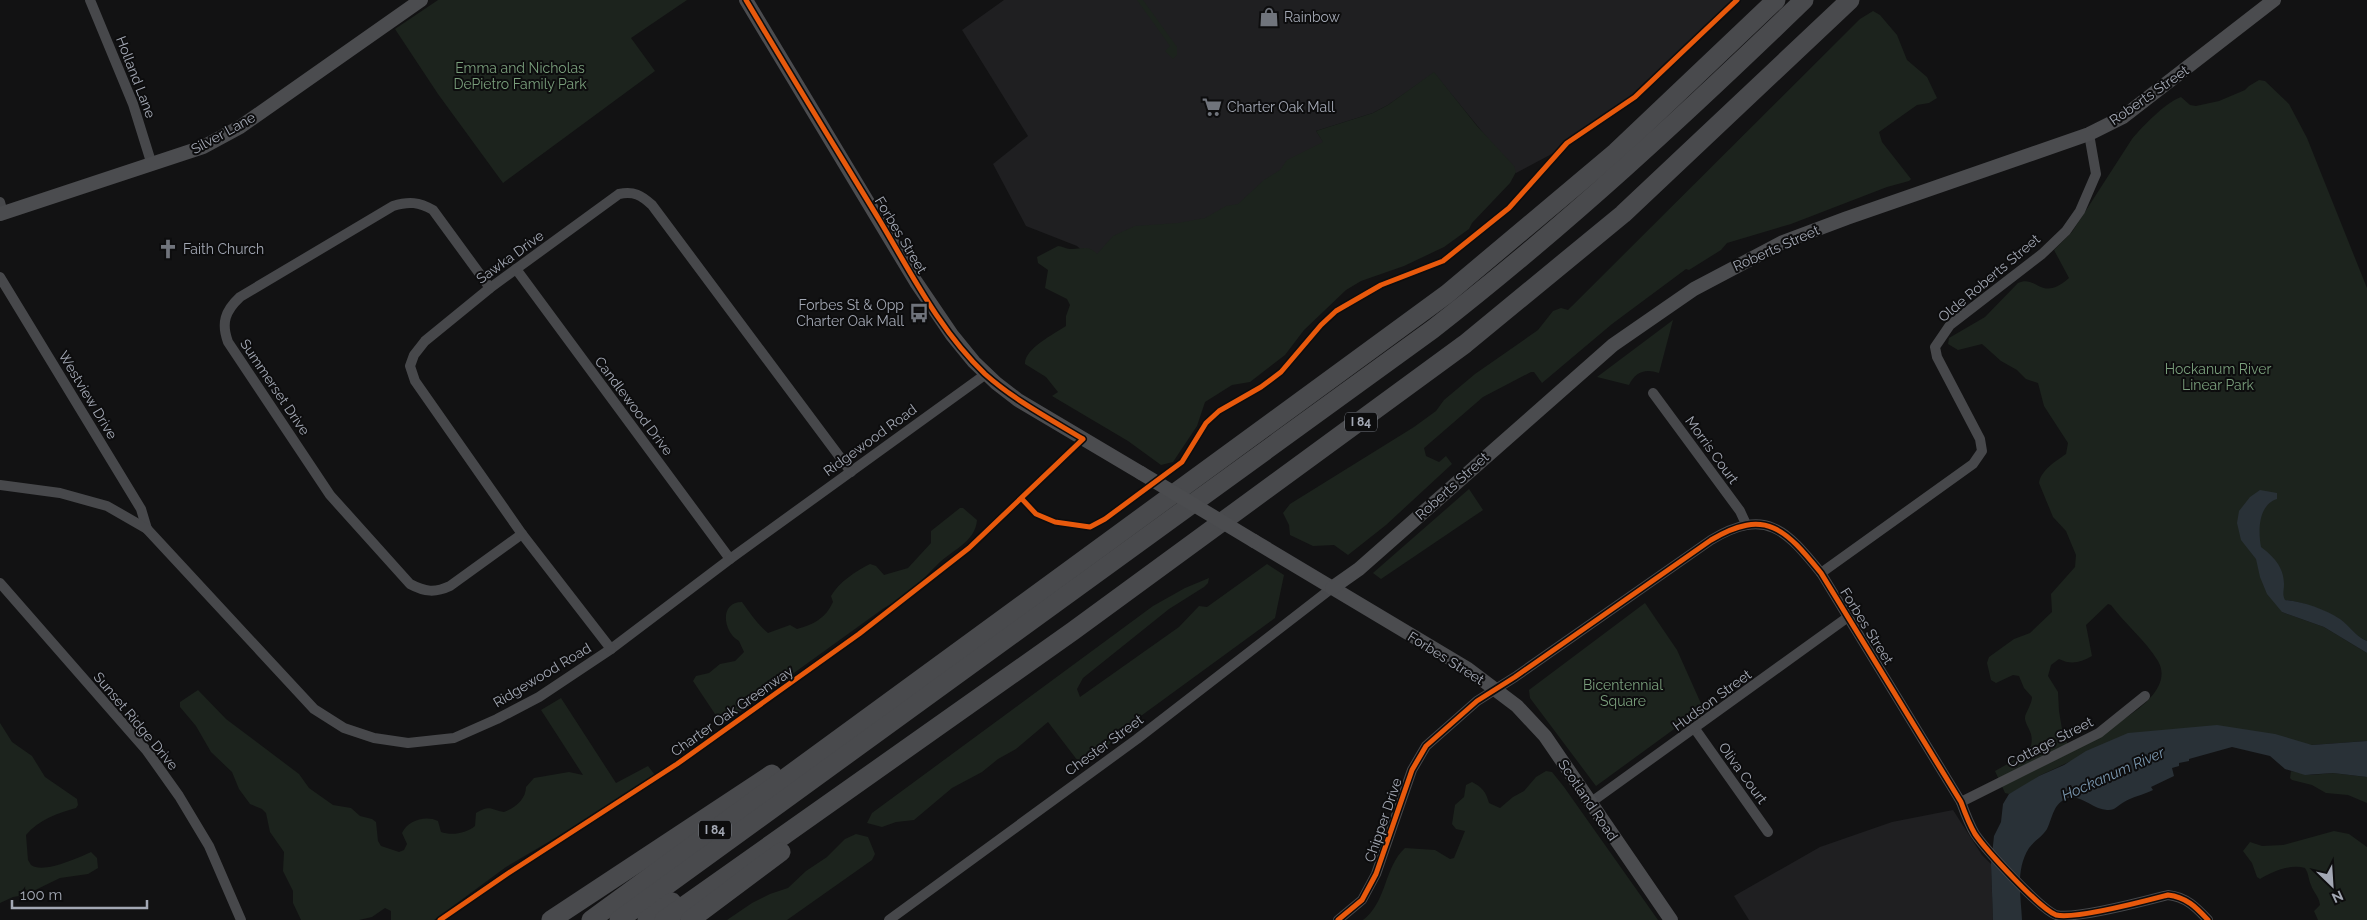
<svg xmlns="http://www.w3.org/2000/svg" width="2367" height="920" font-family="Raleway,sans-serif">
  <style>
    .built { fill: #1f1f21 }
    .green { fill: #1c231d; fill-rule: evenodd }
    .water { fill: #293137 }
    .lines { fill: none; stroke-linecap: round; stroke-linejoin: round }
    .street { stroke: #47484b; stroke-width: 10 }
    .secondary { stroke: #4b4c4f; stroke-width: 14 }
    .highway { stroke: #494a4d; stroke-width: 19 }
    .secondary-bridge { stroke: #4b4c4f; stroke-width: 14 }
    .cycleway-casing { stroke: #0d0d0e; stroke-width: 8 }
    .cycleway { stroke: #e8590c; stroke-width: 5 }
    .labels { text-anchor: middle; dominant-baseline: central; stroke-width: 4; stroke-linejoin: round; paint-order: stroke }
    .shield { fill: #0d0d0e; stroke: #767a82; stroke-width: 1 }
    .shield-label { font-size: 12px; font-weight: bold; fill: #a3a8b4 }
    .poi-label { font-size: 14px; fill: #a3a8b4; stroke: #0d0d0e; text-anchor: start }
    .park-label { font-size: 14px; fill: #7a9f7c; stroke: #0d0d0e }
    .street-label { font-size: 14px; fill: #a3a8b4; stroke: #0d0d0e }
    .water-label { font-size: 15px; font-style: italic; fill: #7a97af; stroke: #0d0d0e }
  </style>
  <rect width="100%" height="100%" fill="#121213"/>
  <g class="built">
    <path d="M1004,0H1737L1636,98L1563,148L1516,173L1434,73L1388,105L1373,113L1316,131L1347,176L1121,287L1077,246L1026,226L993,164L1028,136L962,30Z"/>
    <path d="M1953,810L1982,855L1991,864L1993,920H1749L1734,896L1820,847L1892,822Z"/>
  </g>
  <g class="green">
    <path d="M438,0H687L631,38L655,71L503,183L438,94L395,29Z"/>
    <path d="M1137,0H1143L1177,47V55L1173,59L1165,51L1170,46Z"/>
    <path d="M1873,11L1880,15L1897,35L1907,60L1927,77L1937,98L1929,103L1917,105L1879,132L1882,142L1911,179L1909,181L1887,187L1791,224L1727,243L1721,250L1689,270L1686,269L1612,324L1542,383L1534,372H1531L1483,397L1424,448L1426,456L1439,462L1446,456L1452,464L1386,525L1348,555L1334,545L1313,546L1290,535L1289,525L1283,513L1290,504L1414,427L1436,411L1444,400L1475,374L1538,330L1553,311L1561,308L1568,310L1860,19Z"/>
    <path d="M1434,72L1477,126L1514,166L1516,172L1510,183L1472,223L1469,229L1444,247L1404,266L1361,281L1346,290L1304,330L1285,355L1250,382L1232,385L1205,402L1197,426L1173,462L1161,465L1128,441L1052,396L1058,392L1046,377L1025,364C1024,349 1054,334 1066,326V316L1070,305L1067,299L1045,288L1048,270L1038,263L1037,257L1058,246C1062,246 1066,249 1070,249C1080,250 1088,244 1097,254L1113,236L1135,226L1178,223L1205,218L1226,206L1238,204L1264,180L1280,170L1287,160L1323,142L1316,131L1373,113L1388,105Z"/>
    <path d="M2259,80L2265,81L2289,104L2307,138L2367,288V641C2355,636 2351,628 2342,621C2331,612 2300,601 2285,600L2282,612L2324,627L2367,653V741L2312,745L2256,740L2071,761L2039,776L2023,787L2009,794L2005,793L1995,771L2018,758L2031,746C2034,732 2027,729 2025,719C2024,714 2032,705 2032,697L2024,688L2019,676L2013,675L1996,683L1991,680L1987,663L1989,657L2014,639L2030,633L2052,612L2051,594L2075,567L2076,555L2066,531L2053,517L2039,483C2041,470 2056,461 2066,454L2068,443L2044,406L2038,383L2026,379L2017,370L2001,361L1982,344L1958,350L1948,344L1949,338L1985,317L2018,283C2037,274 2041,303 2069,278L2054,250L2072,232L2132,139C2142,127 2166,102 2181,97L2190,105L2196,106L2219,101L2245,90L2249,86ZM2108,604L2111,605C2125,624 2146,641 2158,661C2180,699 2094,736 2069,746L2063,735L2059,711L2058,692L2048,676L2051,665L2059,659C2071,665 2080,663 2092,656L2086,625Z"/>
    <path d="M1673,320L1659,373C1645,368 1635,372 1629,385L1597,377Z"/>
    <path d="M1469,489L1483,510L1381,579L1373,573Z"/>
    <path d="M960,508H963L977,520C975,543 951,550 937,565C919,583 907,596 884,608L726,722L719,720L693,681L696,676L709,673L720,664L735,661L744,652L739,641C723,632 719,602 742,602C750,613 757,624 768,633L790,625L797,629C813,625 826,618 833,602L831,596C839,582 856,571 870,564L876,566L884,575L908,568L931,543V531Z"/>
    <path d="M1267,564L1284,575L1275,618L1134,721L1127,731L1081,765L1048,722L1016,749L998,759L982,772L952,788L914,820L896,822L882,827L867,823L872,813L1153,606L1185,588L1209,578L1208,583L1204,587L1169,609L1083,678L1077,689L1080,697L1179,627L1199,606L1207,607Z"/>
    <path d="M1645,603L1677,650L1703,708L1596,786L1530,698L1529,690Z"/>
    <path d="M198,690L226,719L299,774L309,788L333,805L351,808L360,816L372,819L376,822L378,841L381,846L399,852L404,850L407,844L402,833C408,820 426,815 438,821L441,832C452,836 467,833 475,826L476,813C491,804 491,810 504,812C515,808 526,799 526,787L534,778L569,772L583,775L541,710L561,698L616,783L648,766L655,775L613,804L506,867L434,920H391V911L385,908L372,917L359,920H301L293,903V891L283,871L284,852L270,832L266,813L262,809L250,804L239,789L232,772L211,752L196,726L180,707V702Z"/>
    <path d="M0,723L12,742L32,756L45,777L77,799L78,805L76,808C58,813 38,820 26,835L28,860L31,865C43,874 78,858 91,852L97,858L98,868L88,874L60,878L25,895L13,897L0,903Z"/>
    <path d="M1546,771L1552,772L1564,787L1658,920H1363C1387,902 1384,867 1405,848L1435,850L1450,859L1454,858L1465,831L1456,829L1452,824L1455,805L1464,797L1466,785L1472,782C1482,787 1486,792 1489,803L1500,808L1513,797L1524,791L1536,777Z"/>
    <path d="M2291,771L2311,775L2333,773L2367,777V803L2348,795L2326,793L2312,785L2292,780L2290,778Z"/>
    <path d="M2334,831L2349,834L2367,847V920H2318L2314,911L2320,905C2319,896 2313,892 2311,885C2308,878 2309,874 2305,868C2290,864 2274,871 2260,879L2257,877L2252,863L2243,851L2250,842L2262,846L2283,845Z"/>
    <path d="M856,834L868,837L875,854L872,860L787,920H727L752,903L770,894L788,888L806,871L827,857L845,839Z"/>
  </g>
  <g class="water">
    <path d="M2260,490L2277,493V499C2258,505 2258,531 2261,547C2273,556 2284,567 2284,584C2284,591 2282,594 2285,600C2304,602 2324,609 2340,619C2350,626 2355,636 2367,641V653L2324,627L2282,612L2267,594L2260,577L2256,559L2241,540L2237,523L2239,511L2250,497Z"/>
    <path d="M2217,725L2275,734L2312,745L2367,741V777L2333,773L2305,775L2285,769L2270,756L2232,747L2189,759V761L2179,763V766L2172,768L2174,776L2151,787L2153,790C2143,795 2132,797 2124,802C2118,805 2115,811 2107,810C2094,810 2080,794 2068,798C2053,803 2053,817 2047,829C2043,836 2034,841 2029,848C2015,870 2021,896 2022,920H1993L1991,864L1994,836L2001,822L2003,804L2009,794L2039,776L2064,765L2086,751L2128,733Z"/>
  </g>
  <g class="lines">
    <g class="street">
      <path d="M90,0L133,104L152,165"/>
      <path d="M0,202L3,213"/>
      <path d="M516,269L730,559"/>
      <path d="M0,277L141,509L147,529"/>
      <path d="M490,288L433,210C419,202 409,201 393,206L240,297C225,311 221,323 228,342L330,495L410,584C425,592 435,593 450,586L522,534"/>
      <path d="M1653,393L1740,511L1746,524"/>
      <path d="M0,485L60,493L107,506L147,529L314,709L344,728L374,738L408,743L454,738L497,719L539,697L611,649L730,559L986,374"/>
      <path d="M1821,573L1973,464L1982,451L1980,439L1937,357L1935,347L1950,325L2042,254L2066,231L2080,211L2096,174L2089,134"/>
      <path d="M0,583L147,751L179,796L209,846L241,920"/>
      <path d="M611,649L522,534L415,381L410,366L414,355L425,341L490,288L619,194C634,191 641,195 652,205L851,472"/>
      <path d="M1695,729L1768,832"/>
      <path d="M1961,802L2099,733L2145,696"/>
      <path d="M1590,803L1848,617"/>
      <path d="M889,920L1137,739L1332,588"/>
      <path d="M1338,920L1362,900L1376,874L1412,770L1426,746L1477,701L1515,677L1711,540C1766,507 1786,530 1821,573L1961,802C1965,813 1969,824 1975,834C1986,850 2039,908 2056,915C2075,920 2145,901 2168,895C2186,897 2196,907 2208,920"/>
    </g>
    <g class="secondary">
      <path d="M746,0L916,282L952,335L974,362L996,383L1018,400L1141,473"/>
      <path d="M0,214L203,147L240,127L421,0"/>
      <path d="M1254,541L1468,669L1517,706L1545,736L1671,920"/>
      <path d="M1332,588L1359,569L1613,345L1694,289L1783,242L1847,218L2089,134L2123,117L2274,0"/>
    </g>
    <g class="highway">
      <path d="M551,920L772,774"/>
      <path d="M591,920L1447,294L1616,152L1776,0"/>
      <path d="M619,920L1433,329C1564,227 1685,115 1804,0"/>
      <path d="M647,920L672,902"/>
      <path d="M664,920L1073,631L1465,344L1623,214L1850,0"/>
      <path d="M690,920L781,852"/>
    </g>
    <path class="secondary-bridge" d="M1141,473L1254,541"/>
    <defs>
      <g id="cycleway">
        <path d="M1022,499L1036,514L1055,522L1090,527L1105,519L1182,462L1206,423L1219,411L1261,387L1281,372L1321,325L1336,311L1381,285L1443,261L1509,208L1567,143L1635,97L1737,0"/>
        <path d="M440,920L507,874L677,764L859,634L969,548L1083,439C1050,419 1014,400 985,374C940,331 911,273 880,221C835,147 790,74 746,0"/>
        <path d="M1338,920L1362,900L1376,874L1412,770L1426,746L1477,701L1515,677L1711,540C1766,507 1786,530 1821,573L1961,802C1965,813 1969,824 1975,834C1986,850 2039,908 2056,915C2075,920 2145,901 2168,895C2186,897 2196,907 2208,920"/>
      </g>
    </defs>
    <use href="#cycleway" class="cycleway-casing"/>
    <use href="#cycleway" class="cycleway"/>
  </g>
  <defs>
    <symbol id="shop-bare" viewBox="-9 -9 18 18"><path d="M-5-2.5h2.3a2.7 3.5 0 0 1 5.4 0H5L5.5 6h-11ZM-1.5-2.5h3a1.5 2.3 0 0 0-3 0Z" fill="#70747c" stroke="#0d0d0e" stroke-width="2.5" paint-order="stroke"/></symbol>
    <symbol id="supermarket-bare" viewBox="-9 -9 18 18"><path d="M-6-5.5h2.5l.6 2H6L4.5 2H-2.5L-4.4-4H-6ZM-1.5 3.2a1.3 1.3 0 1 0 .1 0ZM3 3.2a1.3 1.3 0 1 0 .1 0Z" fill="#70747c" stroke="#0d0d0e" stroke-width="2.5" paint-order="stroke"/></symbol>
    <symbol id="church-bare" viewBox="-9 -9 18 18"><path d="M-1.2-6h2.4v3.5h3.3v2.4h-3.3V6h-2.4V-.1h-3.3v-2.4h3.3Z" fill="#70747c" stroke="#0d0d0e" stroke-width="2.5" paint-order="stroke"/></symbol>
    <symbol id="bus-bare" viewBox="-9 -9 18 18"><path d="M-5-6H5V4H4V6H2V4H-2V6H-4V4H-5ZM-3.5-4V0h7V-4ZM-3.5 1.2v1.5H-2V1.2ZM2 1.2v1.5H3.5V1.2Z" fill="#70747c" stroke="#0d0d0e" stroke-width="2.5" paint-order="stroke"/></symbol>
  </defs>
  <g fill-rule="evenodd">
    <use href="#shop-bare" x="1255" y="3" width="28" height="28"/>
    <use href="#supermarket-bare" x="1198" y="93" width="28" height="28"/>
    <use href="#church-bare" x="154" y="235" width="28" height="28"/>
    <use href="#bus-bare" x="905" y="299" width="28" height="28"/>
  </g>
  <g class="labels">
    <g class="shield">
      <rect x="1345" y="412.5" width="32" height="19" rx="4"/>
      <rect x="699" y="820.5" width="32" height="19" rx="4"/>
    </g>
    <g class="shield-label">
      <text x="1361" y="422">I 84</text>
      <text x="715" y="830">I 84</text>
    </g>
    <g class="poi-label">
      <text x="1284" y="17">Rainbow</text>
      <text x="1227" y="107">Charter Oak Mall</text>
      <text x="183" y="249">Faith Church</text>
      <text x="904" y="305" text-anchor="end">Forbes St &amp; Opp<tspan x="904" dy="16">Charter Oak Mall</tspan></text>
    </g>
    <g class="park-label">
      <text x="520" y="68">Emma and Nicholas<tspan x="520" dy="16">DePietro Family Park</tspan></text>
      <text x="2218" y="369">Hockanum River<tspan x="2218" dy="16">Linear Park</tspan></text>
      <text x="1623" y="685">Bicentennial<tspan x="1623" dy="16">Square</tspan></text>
    </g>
    <g class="street-label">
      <text transform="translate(136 77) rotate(69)">Holland Lane</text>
      <text transform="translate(2149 95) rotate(-35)">Roberts Street</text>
      <text transform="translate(223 133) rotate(-29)">Silver Lane</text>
      <text transform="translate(901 235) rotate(59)">Forbes Street</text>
      <text transform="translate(1776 248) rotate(-24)">Roberts Street</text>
      <text transform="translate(510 257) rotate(-36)">Sawka Drive</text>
      <text transform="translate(1989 278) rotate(-40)">Olde Roberts Street</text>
      <text transform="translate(275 387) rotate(56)">Summerset Drive</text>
      <text transform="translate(88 395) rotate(59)">Westview Drive</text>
      <text transform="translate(634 406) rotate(53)">Candlewood Drive</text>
      <text transform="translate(870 440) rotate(-36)">Ridgewood Road</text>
      <text transform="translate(1712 450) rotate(54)">Morris Court</text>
      <text transform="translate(1452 486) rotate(-42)">Roberts Street</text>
      <text transform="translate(1867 626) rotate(58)">Forbes Street</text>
      <text transform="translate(1446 658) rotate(32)">Forbes Street</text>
      <text transform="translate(542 675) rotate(-31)">Ridgewood Road</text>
      <text transform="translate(1712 700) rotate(-36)">Hudson Street</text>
      <text transform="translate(732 711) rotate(-35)">Charter Oak Greenway</text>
      <text transform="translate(136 721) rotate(50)">Sunset Ridge Drive</text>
      <text transform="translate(2050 742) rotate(-27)">Cottage Street</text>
      <text transform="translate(1104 745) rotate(-36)">Chester Street</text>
      <text transform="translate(1743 773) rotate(54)">Oliva Court</text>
      <text transform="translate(1588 800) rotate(56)">Scotland Road</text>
      <text transform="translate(1383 820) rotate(-71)">Chipper Drive</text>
    </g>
    <g class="water-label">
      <text transform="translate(2113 774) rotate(-24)">Hockanum River</text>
    </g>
  </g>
  <g transform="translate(2332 885) rotate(155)" stroke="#0d0d0e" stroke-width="4" paint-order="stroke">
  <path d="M0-4L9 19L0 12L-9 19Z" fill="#a3a8b4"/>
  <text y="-8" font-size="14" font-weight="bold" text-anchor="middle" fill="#a3a8b4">N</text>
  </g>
  <path d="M12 900v8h135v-8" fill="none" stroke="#a3a8b4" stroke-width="2.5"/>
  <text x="20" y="900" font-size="15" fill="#a3a8b4" stroke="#0d0d0e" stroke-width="4" paint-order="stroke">100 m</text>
</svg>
